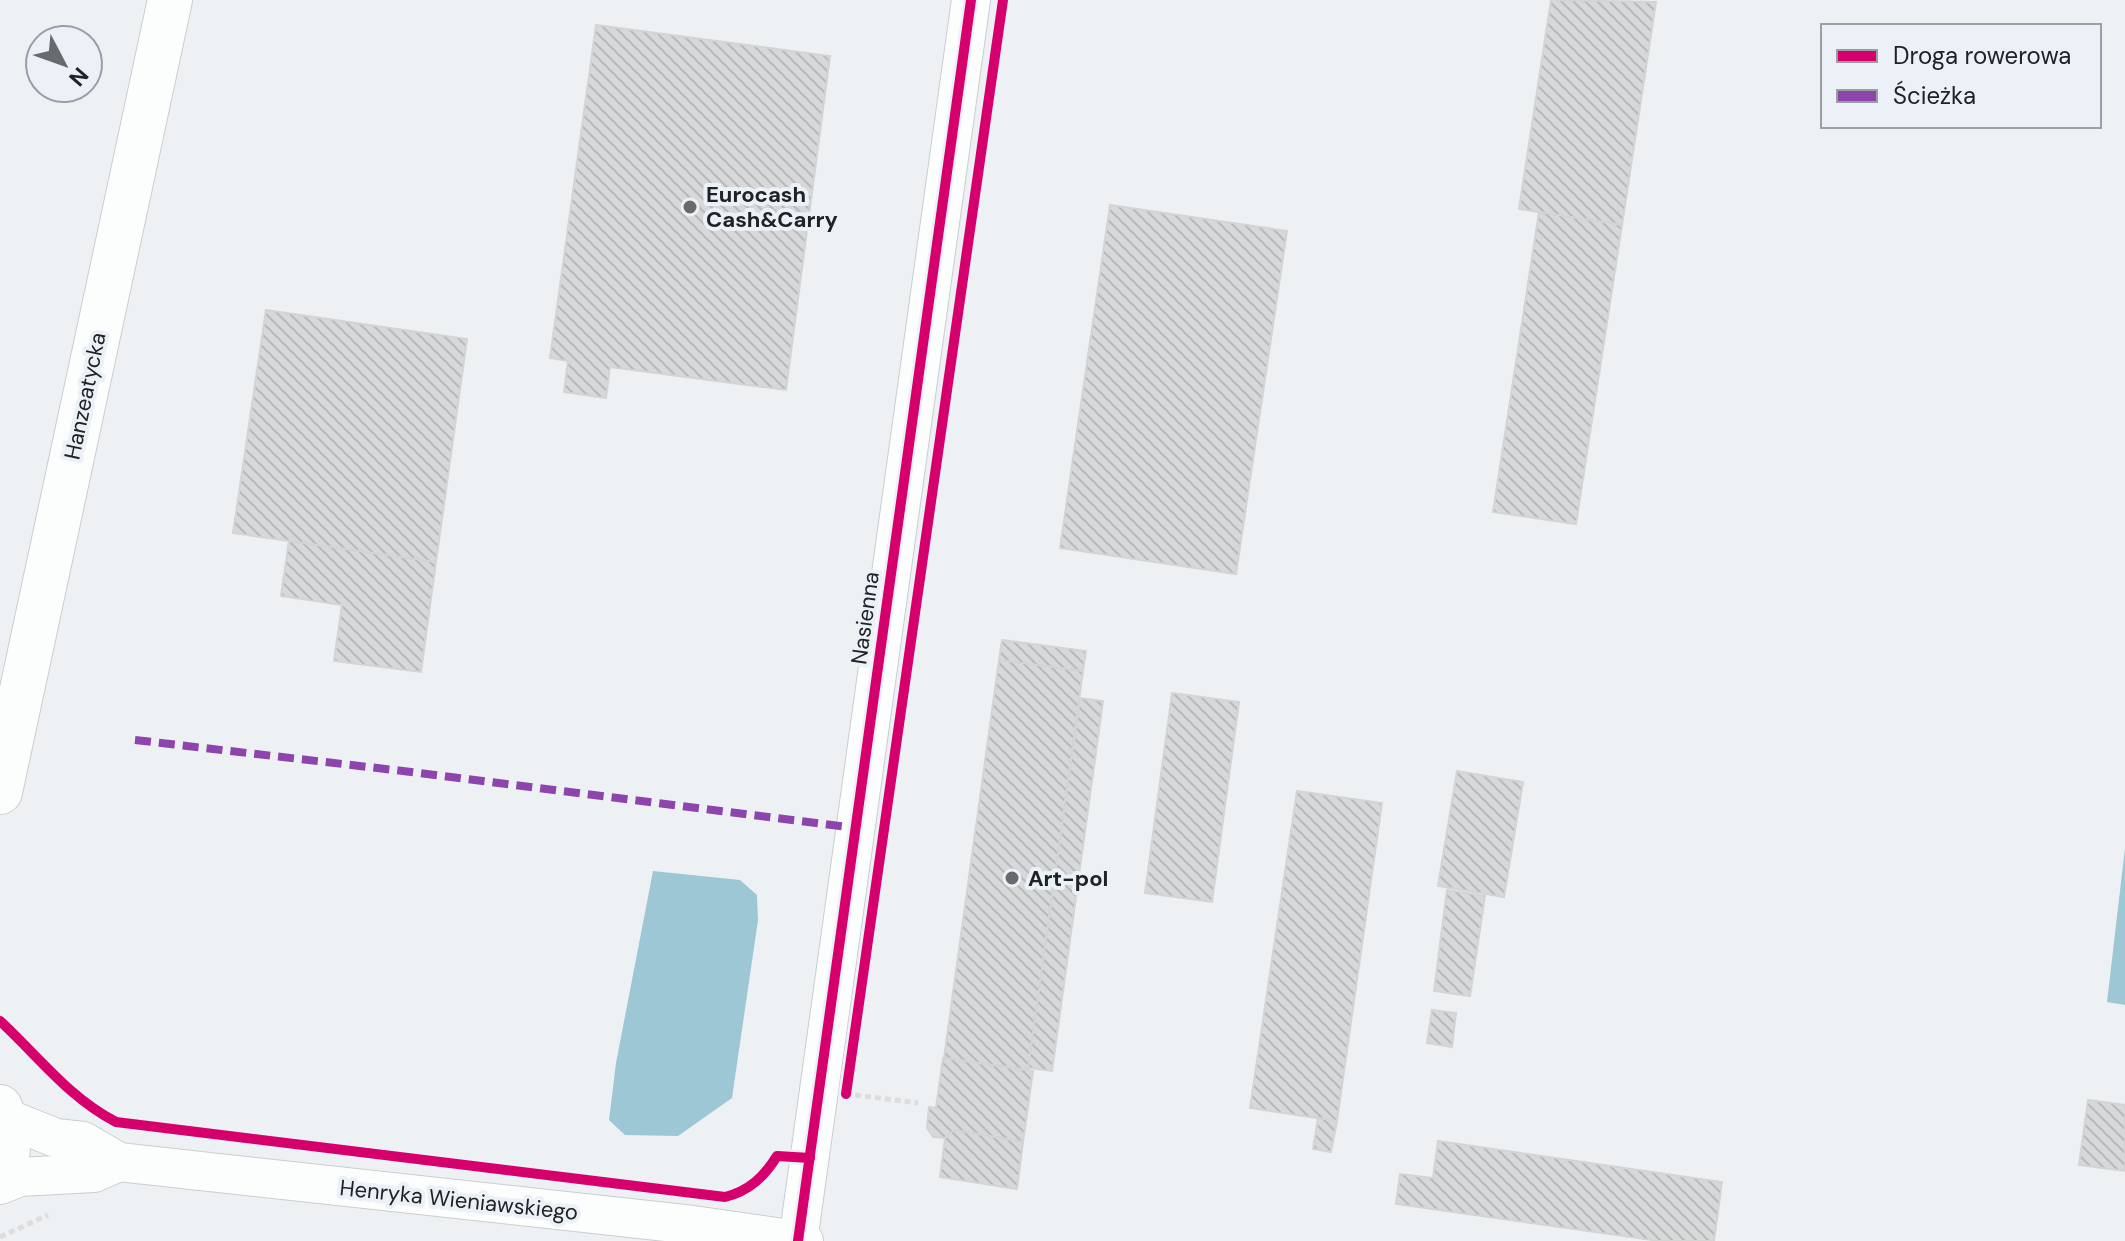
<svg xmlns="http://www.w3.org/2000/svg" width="2125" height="1241" font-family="'DM Sans',sans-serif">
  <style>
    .water { fill: #9dc7d4 }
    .building { fill: url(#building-back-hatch); stroke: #d3d4d4; stroke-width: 2 }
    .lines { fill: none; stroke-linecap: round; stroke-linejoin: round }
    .street-casing { stroke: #cbcdcf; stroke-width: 40 }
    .secondary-casing { stroke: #cbcdcf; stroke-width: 46 }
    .path { stroke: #dbddde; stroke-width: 5; stroke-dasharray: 6 4; stroke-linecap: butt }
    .street { stroke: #fcfdfd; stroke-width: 38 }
    .secondary { stroke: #fcfdfd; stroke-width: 44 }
    .quiet { stroke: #8e44ad; stroke-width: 8; stroke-dasharray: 16 8; stroke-linecap: butt }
    .cycleway-casing { stroke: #ebf1f7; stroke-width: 15 }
    .cycleway { stroke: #d6006c; stroke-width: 10 }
    .poi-dot { fill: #686b6d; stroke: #ebf1f7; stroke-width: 3 }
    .labels { text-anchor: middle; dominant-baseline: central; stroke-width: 8; stroke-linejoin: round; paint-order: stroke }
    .poi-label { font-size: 22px; font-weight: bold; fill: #202325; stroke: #ebf1f7; text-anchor: start }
    .street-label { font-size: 22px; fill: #202325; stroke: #ebf1f7 }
  </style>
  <defs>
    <pattern id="building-back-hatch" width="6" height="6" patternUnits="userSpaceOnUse" patternTransform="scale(2)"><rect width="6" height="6" fill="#d7d8d9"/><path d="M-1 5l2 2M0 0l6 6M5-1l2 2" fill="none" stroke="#b8b9ba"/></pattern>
  </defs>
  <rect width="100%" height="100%" fill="#eef1f4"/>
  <g class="water">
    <path d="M2125,848V1005L2107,1002Z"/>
    <path d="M653,871L740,880L757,895L758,920L732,1098L678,1136L625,1135L609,1120L616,1063Z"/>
  </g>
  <g class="building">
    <path d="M1551,0L1656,2L1622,225L1519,209Z"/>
    <path d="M596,25L830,56L786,390L610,367L606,398L564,392L568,361L550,358Z"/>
    <path d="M1110,205L1287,231L1236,574L1060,548Z"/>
    <path d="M1539,212L1622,225L1576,524L1493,512Z"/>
    <path d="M266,310L467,339L436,562L233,533Z"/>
    <path d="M289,541L436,562L421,672L334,661L342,605L281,596Z"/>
    <path d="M1002,640L1086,651L1083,671L999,660Z"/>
    <path d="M999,660L1083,671L1028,1070L944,1058Z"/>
    <path d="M1172,693L1239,702L1212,902L1145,893Z"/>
    <path d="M1080,698L1103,701L1052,1071L1028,1068Z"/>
    <path d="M1457,771L1523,782L1504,897L1438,886Z"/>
    <path d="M1297,791L1382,803L1337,1121L1250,1108Z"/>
    <path d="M1447,890L1485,896L1470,996L1434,991Z"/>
    <path d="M1432,1010L1456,1013L1452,1047L1427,1043Z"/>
    <path d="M943,1058L1033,1071L1023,1142L954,1130L945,1138L933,1137L927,1128L929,1107L936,1108Z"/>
    <path d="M2088,1100L2125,1105V1171L2079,1165Z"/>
    <path d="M1318,1118L1337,1121L1331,1152L1313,1149Z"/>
    <path d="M954,1130L1023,1142L1017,1189L940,1177L945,1138Z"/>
    <path d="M1438,1141L1722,1182L1714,1241H1659L1396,1204L1400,1174L1433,1178Z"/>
  </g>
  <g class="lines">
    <defs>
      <g id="street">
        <path d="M6,1118L56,1138L83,1141L119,1162L693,1225L804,1241"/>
        <path d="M0,1185L20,1177L94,1173L119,1162"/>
        <path d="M798,1241L971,0"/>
      </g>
      <g id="secondary">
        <path d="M0,792L170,0"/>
        <path d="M0,1107C11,1130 11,1155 0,1178"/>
      </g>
    </defs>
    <use href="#street" class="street-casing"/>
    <use href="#secondary" class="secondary-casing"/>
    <g class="path">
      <path d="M855,1095L918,1103"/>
      <path d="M0,1237L48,1215"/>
    </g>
    <use href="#street" class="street"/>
    <use href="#secondary" class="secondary"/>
    <path class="quiet" d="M135,740L403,771L856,828"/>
    <defs>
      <g id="cycleway">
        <path d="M0,1021C38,1056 69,1098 116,1122L725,1197C749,1191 764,1177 777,1156L810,1158"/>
        <path d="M846,1094L1003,0"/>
        <path d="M798,1241L971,0"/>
      </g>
    </defs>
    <use href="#cycleway" class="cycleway-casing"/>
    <use href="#cycleway" class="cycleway"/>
  </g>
  <g class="poi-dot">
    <circle cx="690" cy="207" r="8"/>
    <circle cx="1012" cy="878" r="8"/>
  </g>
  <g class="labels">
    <g class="poi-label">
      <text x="706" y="194">Eurocash<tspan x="706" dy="25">Cash&amp;Carry</tspan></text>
      <text x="1028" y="878">Art-pol</text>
    </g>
    <g class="street-label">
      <text transform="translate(85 396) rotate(-78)">Hanzeatycka</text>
      <text transform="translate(865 618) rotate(-82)">Nasienna</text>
      <text transform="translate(459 1200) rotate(6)">Henryka Wieniawskiego</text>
    </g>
  </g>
  <rect x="1821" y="24" width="280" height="104" fill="#ebf1f7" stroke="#9a9fa3" stroke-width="2"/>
  <rect x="1837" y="50" width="40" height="12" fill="#d6006c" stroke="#9a9fa3" stroke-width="2"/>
  <text x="1893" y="64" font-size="24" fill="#202325">Droga rowerowa</text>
  <rect x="1837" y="90" width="40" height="12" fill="#8e44ad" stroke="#9a9fa3" stroke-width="2"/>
  <text x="1893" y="104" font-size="24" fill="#202325">Ścieżka</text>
  <g transform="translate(64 64) rotate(131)"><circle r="38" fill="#ebf1f7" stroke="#9a9fa3" stroke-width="2"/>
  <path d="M0-6L14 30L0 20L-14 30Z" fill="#686b6d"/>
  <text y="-12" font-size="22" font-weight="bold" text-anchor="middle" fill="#202325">N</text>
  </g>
</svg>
